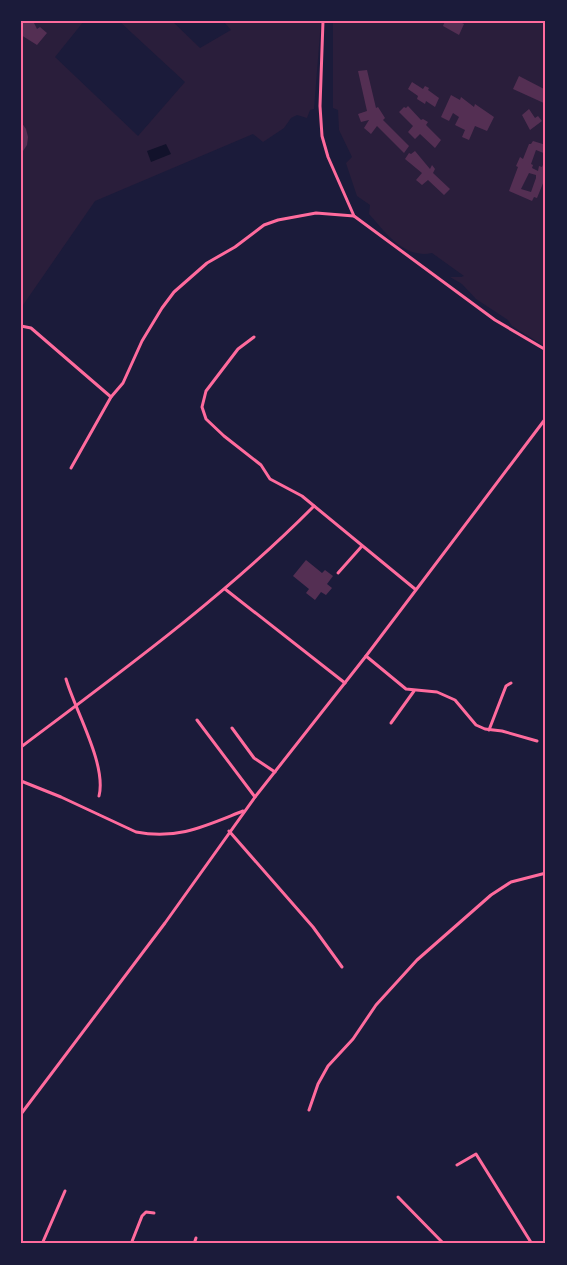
<svg xmlns="http://www.w3.org/2000/svg" width="567" height="1265" font-family="'Golos Text',sans-serif">
  <style>
    .green { fill: #2a1e3b }
    .water { fill: #12122b }
    .building { fill: #542f53; fill-rule: evenodd }
    .lines { fill: none; stroke-linecap: round; stroke-linejoin: round }
    .minor { stroke: #ff6b9d; stroke-width: 3 }
    .neatline { fill: none; stroke: #ff6b9d; stroke-width: 2 }
  </style>
  <rect width="100%" height="100%" fill="#1b1b3a"/>
  <g class="green">
    <path d="M21,21H84L55,57L138,136L185,82L119,21H172L200,48L231,30L223,21H321L314,109L310,110L307,118L297,115L291,118L284,128L263,142L253,134L95,201L21,308Z"/>
    <path d="M333,21H546V347L512,326L508,320L476,299L462,284L450,277H461L464,276L432,253C404,259 386,233 369,214L370,205L357,196L346,163L352,157L339,130L338,110L333,108Z"/>
  </g>
  <path class="water" d="M166,144L171,154L151,162L147,151Z"/>
  <g class="building">
    <path d="M21,21H33L37,29L40,27L47,33L37,45L21,35Z"/>
    <path d="M445,21H458L464,24L459,35L443,26Z"/>
    <path d="M367,70L376,108L378,107L385,118L383,120L409,146L404,153L377,126L371,134L364,128L369,120L361,122L358,114L367,111L358,71Z"/>
    <path d="M519,76L546,90V104L513,89Z"/>
    <path d="M412,82L423,89L425,86L429,88L428,90L439,98L435,107L426,101L425,104L417,99L418,96L408,89Z"/>
    <path d="M451,95L460,100L461,97L474,107L475,104L494,117L487,131L475,126L469,140L462,137L465,130L455,125L459,117L453,113L449,121L441,117Z"/>
    <path d="M408,106L421,120L423,119L428,122L426,125L441,140L435,148L420,134L415,139L408,132L413,126L399,112L404,107L406,108Z"/>
    <path d="M529,109L535,118L538,116L542,121L530,130L522,115Z"/>
    <path d="M21,122L26,129L28,137L27,145L21,154Z"/>
    <path d="M533,141L546,145V154L536,150L531,164L533,165L532,168L538,171L539,166L542,167L546,158V176L537,198L534,197L532,201L509,191L518,167L516,166L520,157L523,159L529,144H531ZM529,173L536,175V178L531,192L521,189Z"/>
    <path d="M415,151L430,169L432,165L435,169L433,173L450,189L444,195L428,180L422,185L416,180L422,173L405,159L409,153L411,154Z"/>
    <path d="M306,560L322,573L325,570L333,576L327,584L332,588L326,595L321,592L315,600L306,593L309,589L293,576Z"/>
  </g>
  <g class="lines">
    <g class="minor">
      <path d="M323,21L320,106L322,136L328,157L354,216L495,320L546,350"/>
      <path d="M21,326L31,328L111,397L71,468"/>
      <path d="M254,337L238,349L206,391L202,407L206,419L224,436L261,465L270,479L302,496L415,589"/>
      <path d="M111,397L123,383L142,341L162,308L174,292L207,263L235,247L264,225L278,220L316,213L354,216"/>
      <path d="M338,573L362,546"/>
      <path d="M225,589L345,683"/>
      <path d="M366,656L406,689L437,692L455,700L476,725L485,729L502,731L537,741"/>
      <path d="M66,679C75,710 107,765 99,796"/>
      <path d="M197,720L255,797"/>
      <path d="M391,723L414,691"/>
      <path d="M232,728L254,758L275,772"/>
      <path d="M489,730L506,686L511,683"/>
      <path d="M21,747C122,671 225,596 314,506"/>
      <path d="M21,781L61,797L136,832C178,840 205,826 243,811"/>
      <path d="M229,831L313,927L342,967"/>
      <path d="M309,1110L318,1084L328,1066L353,1039L376,1005L417,960L491,895L511,882L546,873"/>
      <path d="M21,1114L165,923L255,797L366,656L546,418"/>
      <path d="M457,1165L476,1154L532,1244"/>
      <path d="M398,1197L444,1244"/>
      <path d="M42,1244L65,1191"/>
      <path d="M131,1244L142,1216L146,1212L154,1213"/>
      <path d="M194,1244L196,1238"/>
    </g>
  </g>
  <rect width="567" height="1265" fill="none" stroke="#1b1b3a" stroke-width="45"/>
  <rect x="22" y="22" width="522" height="1220" class="neatline"/>
</svg>
